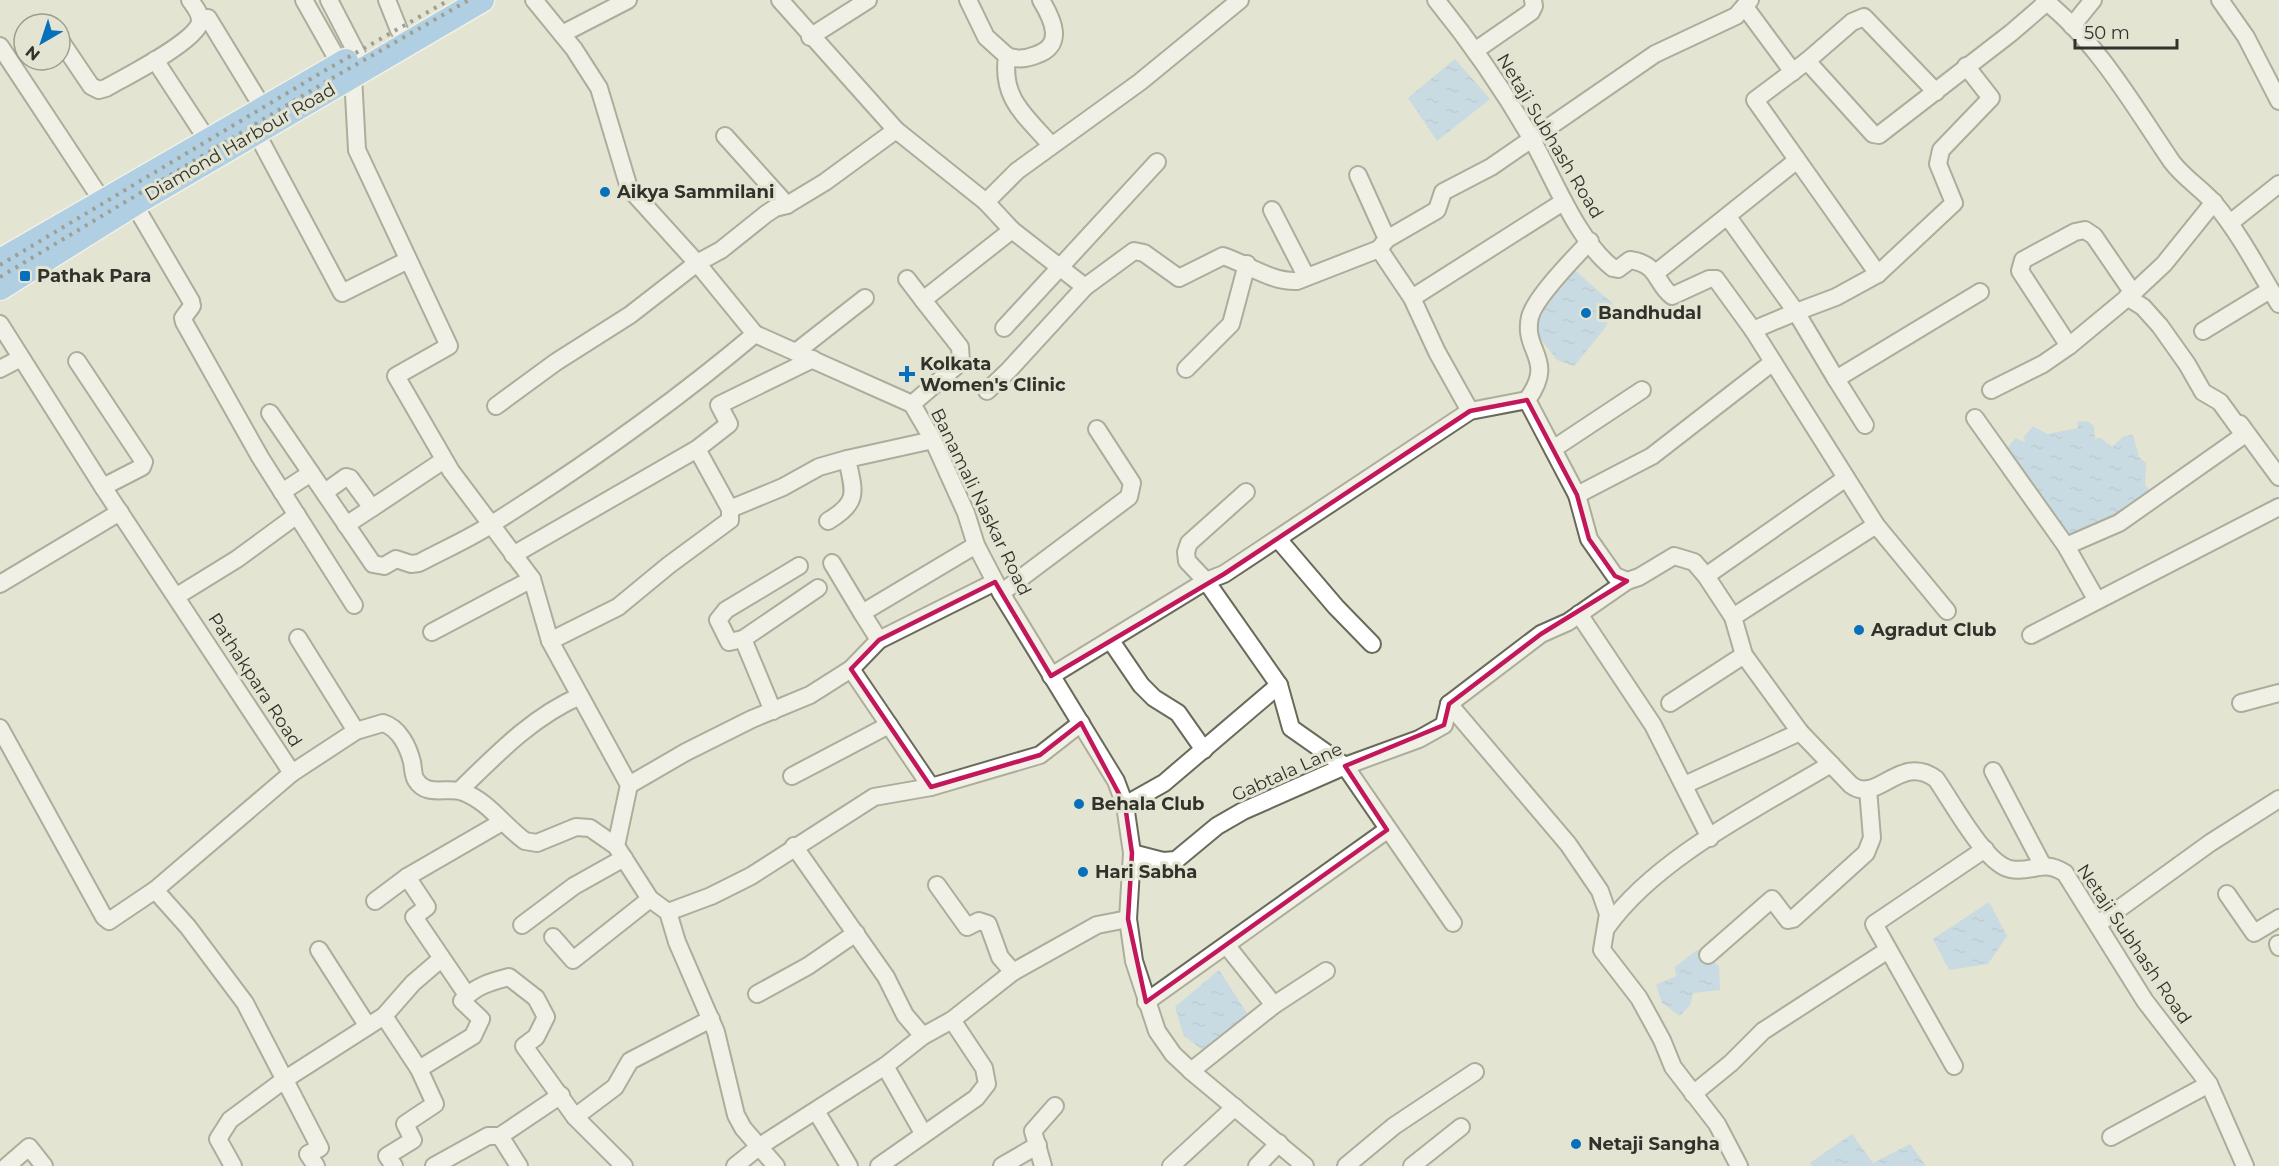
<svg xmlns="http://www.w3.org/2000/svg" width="2279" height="1166" font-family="Montserrat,sans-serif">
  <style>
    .water { fill: url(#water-ripples) }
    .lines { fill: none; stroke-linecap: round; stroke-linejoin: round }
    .minor-casing { stroke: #696a5a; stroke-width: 20 }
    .highway-casing { stroke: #fff; stroke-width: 27 }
    .minor { stroke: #fff; stroke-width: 16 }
    .highway { stroke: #71b6f8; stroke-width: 24 }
    .rail { stroke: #4c4d45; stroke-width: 4; stroke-dasharray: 3 6; stroke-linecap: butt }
    .marked { fill: none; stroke: #c2185b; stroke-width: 4.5; stroke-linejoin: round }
    .poi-dot { fill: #0770bc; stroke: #e3e4d2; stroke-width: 2 }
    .labels { text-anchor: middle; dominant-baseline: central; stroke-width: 6; stroke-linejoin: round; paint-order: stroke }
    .street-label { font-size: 18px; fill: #31322b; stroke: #e3e4d2 }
    .poi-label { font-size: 18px; font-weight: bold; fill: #31322b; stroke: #e3e4d2; text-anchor: start }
  </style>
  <defs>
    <pattern id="water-ripples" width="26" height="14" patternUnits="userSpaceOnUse" patternTransform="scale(1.5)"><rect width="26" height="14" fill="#a7cef5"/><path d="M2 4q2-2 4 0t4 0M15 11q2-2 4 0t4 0" fill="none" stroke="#90b1d2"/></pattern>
  </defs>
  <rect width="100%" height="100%" fill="#e3e4d2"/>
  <g class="water">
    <path d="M1455,59L1490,99L1437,141L1408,98Z"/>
    <path d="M1570,266L1613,304L1606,327L1574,366L1557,360L1533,329L1549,296Z"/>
    <path d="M2087,421L2094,426L2095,439L2101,438L2112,447L2124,436L2133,435L2139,457L2146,463L2145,485L2152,494L2117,523L2067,538L2007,449L2015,438L2025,442L2024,437L2033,426L2047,434L2078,428L2077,422Z"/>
    <path d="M1989,902L2007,936L1988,964L1949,970L1933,939Z"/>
    <path d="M1697,950L1719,966L1720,990L1693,993L1690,1005L1680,1016L1662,1003L1656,985L1676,976L1675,967Z"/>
    <path d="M1219,970L1252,1021L1208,1054L1184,1036L1175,1007Z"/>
    <path d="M1852,1134L1873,1163L1910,1144L1926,1166H1812L1810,1163Z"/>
  </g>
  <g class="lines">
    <defs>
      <g id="minor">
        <path d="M304,0L340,64"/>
        <path d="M329,0L357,54"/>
        <path d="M387,0L399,30"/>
        <path d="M534,0L574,49L599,88L629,188L697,263L755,334L912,404L933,440L966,513L976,545L1001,593L1116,781L1125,805L1132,853L1128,919L1134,961L1157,1031L1173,1054L1191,1071L1305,1166"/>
        <path d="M780,0L896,130L986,202L1012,230L923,300L960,347L961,362L912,404"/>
        <path d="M968,0L986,37L1007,56C1001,99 1025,115 1051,145"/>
        <path d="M1436,0C1471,43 1502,88 1530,136C1552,174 1577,241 1613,268L1618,269L1630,260C1659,264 1655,283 1672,296L1709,279H1716L1753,330L1796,312L1836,379L1980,292"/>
        <path d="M2044,0C2097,41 2135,108 2172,162C2184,178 2202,189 2215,204C2240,234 2259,271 2279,304"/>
        <path d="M2220,0L2246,37L2279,101"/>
        <path d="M1745,7L1793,72"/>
        <path d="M208,18L263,108"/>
        <path d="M2072,26L2093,0"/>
        <path d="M562,34L628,0"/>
        <path d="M810,37L868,0"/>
        <path d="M60,40L91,86L99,90L106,88C127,76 189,45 199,25C203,16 195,7 190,0"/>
        <path d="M0,46L103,202"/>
        <path d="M1476,50L1531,12L1534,6L1533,0"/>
        <path d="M1007,56C1017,60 1026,59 1036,55C1065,45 1053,20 1041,0"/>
        <path d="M155,60L208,141"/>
        <path d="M1807,61L1873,134L1879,135L2011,33L2047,2"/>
        <path d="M353,76L357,150L449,346L396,376L451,471L532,579L550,641L629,785L616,846"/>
        <path d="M256,132L342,293L408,260"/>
        <path d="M725,136L787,205"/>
        <path d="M1358,175L1387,239"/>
        <path d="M986,202L1017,171L1140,82L1240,0"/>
        <path d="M134,204L191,301L192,306L183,318L184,322L260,457L354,605"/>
        <path d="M1272,210L1306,276"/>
        <path d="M1728,217L1796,312L1836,297L1878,274L1954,203L1938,164L1941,150L1991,98L1966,66"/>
        <path d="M2230,223L2279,184"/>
        <path d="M1012,230L1085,287L1134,251L1144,253L1179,278L1223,256C1247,264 1271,282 1297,281L1379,249L1412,298L1437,352L1470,411"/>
        <path d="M1379,249L1387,239L1437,210L1443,192L1491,167L1655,54L1736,16L1750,0"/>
        <path d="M1657,272L1796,161"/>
        <path d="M1878,274L1755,100L1807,61L1852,22L1864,17L1936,92"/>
        <path d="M907,279L923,300"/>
        <path d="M1412,298L1563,202"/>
        <path d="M0,324L103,487L292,773L356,731L383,723C399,728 408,746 412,762C413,767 413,776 416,780C427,798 448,786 463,792C488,801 504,826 525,841L537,843L576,827L590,828L616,846L650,899L668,912L677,942L716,1032L736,1115L743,1128L776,1166"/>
        <path d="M1004,328L1157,162"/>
        <path d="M1753,330L1876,525L1947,611"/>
        <path d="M2203,331L2270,290"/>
        <path d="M2069,346L2020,271L2023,260L2075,232L2085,230L2094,236L2133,293"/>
        <path d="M796,352L865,298"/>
        <path d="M77,361L144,462L142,467L103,487"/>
        <path d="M0,369L21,358"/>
        <path d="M1186,369L1231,324L1247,264"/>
        <path d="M1836,379L1865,425"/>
        <path d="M1991,390L2043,364L2069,346L2133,293L2164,264L2214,202"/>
        <path d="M987,391L1009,370L1085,287"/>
        <path d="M1527,400L1577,495L1589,539L1615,576L1627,581L1639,577L1674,556L1694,562L1706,576L1733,617L1744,655L1800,732L1851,785C1878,805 1900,752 1936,779C1951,800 1985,864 2010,869C2033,874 2041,858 2065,873L2145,1001L2209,1084L2245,1166"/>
        <path d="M1527,400C1557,359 1522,352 1530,317C1535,297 1575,257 1590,241"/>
        <path d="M496,406L556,362L630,315L697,263L721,250L766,214L775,208L787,205L825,182L896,130"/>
        <path d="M270,413L373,564L384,566L396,559L411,564L419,563C443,550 469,539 492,524C584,466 672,404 755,334"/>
        <path d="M1975,418L2066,546L2096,599"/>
        <path d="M2240,424L2279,477"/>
        <path d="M1553,449L1642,390"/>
        <path d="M282,492L311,473"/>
        <path d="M325,492L346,477L350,478L372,508L444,460"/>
        <path d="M1246,492L1189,543L1186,552L1187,561L1206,581L1279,685L1291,728L1345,766L1453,923"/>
        <path d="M1577,495L1652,456L1773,362"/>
        <path d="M730,509L783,487L819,467L847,459"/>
        <path d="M828,521C860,502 854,492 847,459L933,440"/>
        <path d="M346,525L372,508"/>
        <path d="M1278,539L1336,607L1372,644"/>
        <path d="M2066,546L2119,523L2244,435L2220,402L2203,392L2187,364L2160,326L2143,307L2127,297"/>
        <path d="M513,555L697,449L729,424L719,405L813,359"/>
        <path d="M832,563L862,613"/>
        <path d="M1706,576L1846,478"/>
        <path d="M0,584L120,512"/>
        <path d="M1001,593L1129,497L1132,483L1097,429"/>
        <path d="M177,596L237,559L297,515"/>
        <path d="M1579,614L1653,725L1710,838"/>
        <path d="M1733,617L1876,525"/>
        <path d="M432,632L532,579"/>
        <path d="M2031,635L2279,507"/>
        <path d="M298,638L356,731"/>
        <path d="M743,639L818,588"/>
        <path d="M879,640L862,613L976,545"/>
        <path d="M550,641L618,607L669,565L730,520V509L697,449"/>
        <path d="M1111,641L1141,685L1154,698L1178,713L1204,750"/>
        <path d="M851,669L931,787"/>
        <path d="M1051,676L1206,581L1224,574L1470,411L1527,400"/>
        <path d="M1670,703L1744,655"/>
        <path d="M2241,703L2279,693"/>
        <path d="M1449,704L1568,844L1600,891L1608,914L1602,950L1639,998L1662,1040L1673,1067L1717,1124L1739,1166"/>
        <path d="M1449,704L1541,634L1568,622L1627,581"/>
        <path d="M773,711L743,639L729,642L718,620L726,610L799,566"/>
        <path d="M0,728L104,917L109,921L155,890L292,773"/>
        <path d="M1993,771L2043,866"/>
        <path d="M792,776L889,725"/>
        <path d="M1691,782L1800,732"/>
        <path d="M629,785L686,752L752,719L810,695L851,669L879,640L995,582"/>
        <path d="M460,790C497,754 532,717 580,696"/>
        <path d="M1125,805L1164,783L1279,685"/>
        <path d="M794,846L886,977L905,1015L923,1036"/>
        <path d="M1132,853L1163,861L1176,860L1217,826L1243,811L1345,766L1419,739L1444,725L1449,704"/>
        <path d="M407,877L427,907L414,917L467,995"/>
        <path d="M937,885L967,927L979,921L988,924L1000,957L1013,972"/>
        <path d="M155,890L188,927L245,1003L320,1148L308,1154L316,1166"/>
        <path d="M2227,894L2254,933L2279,918"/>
        <path d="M375,901L407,877L502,822"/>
        <path d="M668,912L711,896L751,876L874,797L931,787L1040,755L1081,723"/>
        <path d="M2098,924L2210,843L2279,799"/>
        <path d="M522,925L574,886L624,858"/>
        <path d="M1607,927C1656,858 1758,808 1831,764"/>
        <path d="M553,937L573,960L650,899"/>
        <path d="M2278,944L2279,947"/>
        <path d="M1227,946L1274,1005"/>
        <path d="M319,950L367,1025"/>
        <path d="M1708,955L1772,899L1788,920L1793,919L1866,853L1872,838L1868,789"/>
        <path d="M757,994L808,966L856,933"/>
        <path d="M1146,1002L1387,830"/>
        <path d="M384,1016L419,1069L473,1036L481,1019L462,1001C475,986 490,982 509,977L536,998L546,1017L536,1037L524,1046L575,1117L624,1166"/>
        <path d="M885,1066L923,1133"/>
        <path d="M1954,1066L1874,924L1985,849"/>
        <path d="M1191,1071L1274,1005L1326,971"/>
        <path d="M1693,1094L1731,1063L1763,1031L1888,950"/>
        <path d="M816,1111L849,1166"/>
        <path d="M575,1117L615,1087L630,1061L711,1019"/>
        <path d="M500,1136L561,1095"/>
        <path d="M2111,1137L2209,1084"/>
        <path d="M7,1166L29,1147L44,1166"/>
        <path d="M233,1166L218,1139L230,1120L284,1080L384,1016L413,983L441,959"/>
        <path d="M394,1166L387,1156L413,1140L405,1124L435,1104L419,1069"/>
        <path d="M434,1166L488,1136H500L519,1166"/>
        <path d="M735,1166L760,1146L885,1066L923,1036L952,1020L1013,972L1097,925L1128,919"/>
        <path d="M879,1166L976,1098L987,1084L984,1068L952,1020"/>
        <path d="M1002,1166L1038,1145"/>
        <path d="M1043,1166L1033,1131L1055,1106"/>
        <path d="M1171,1166L1235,1107"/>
        <path d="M1257,1166L1279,1143"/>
        <path d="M1346,1166L1394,1126L1475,1072"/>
        <path d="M1412,1166L1461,1127"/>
      </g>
      <g id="highway">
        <path d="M0,261L346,61"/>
        <path d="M0,288L134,204L482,0"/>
      </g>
    </defs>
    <use href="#minor" class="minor-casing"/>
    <use href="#highway" class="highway-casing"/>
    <use href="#minor" class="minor"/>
    <use href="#highway" class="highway"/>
    <g class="rail">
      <path d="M0,265L324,71L449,0"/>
      <path d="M0,277L329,80L469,0"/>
    </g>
  </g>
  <path d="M0 0H2279V1166H0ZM1527,400L1577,495L1589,539L1615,576L1627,581L1541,634L1449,704L1444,725L1345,766L1387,830L1146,1002L1128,919L1132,853L1125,805L1081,723L1040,755L931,787L851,669L879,640L995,582L1051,676L1224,574L1470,411Z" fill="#e3e4d2" fill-opacity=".55" fill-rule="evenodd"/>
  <path class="marked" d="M1527,400L1577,495L1589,539L1615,576L1627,581L1541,634L1449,704L1444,725L1345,766L1387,830L1146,1002L1128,919L1132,853L1125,805L1081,723L1040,755L931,787L851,669L879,640L995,582L1051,676L1224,574L1470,411Z"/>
  <g class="poi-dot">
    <circle cx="605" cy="192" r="6"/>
    <rect x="19" y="270" width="12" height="12" rx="3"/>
    <circle cx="1586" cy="313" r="6"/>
    <path d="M904 365h6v6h6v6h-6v6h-6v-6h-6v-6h6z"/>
    <circle cx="1859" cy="630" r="6"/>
    <circle cx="1079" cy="804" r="6"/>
    <circle cx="1083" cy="872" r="6"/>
    <circle cx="1576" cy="1144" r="6"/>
  </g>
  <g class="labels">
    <g class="street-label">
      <text transform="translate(1550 136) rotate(59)">Netaji Subhash Road</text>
      <text transform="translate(240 142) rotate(-30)">Diamond Harbour Road</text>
      <text transform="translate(981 502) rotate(64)">Banamali Naskar Road</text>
      <text transform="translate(255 680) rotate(57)">Pathakpara Road</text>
      <text transform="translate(1287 772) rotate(-24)">Gabtala Lane</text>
      <text transform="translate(2134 944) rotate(56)">Netaji Subhash Road</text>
    </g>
    <g class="poi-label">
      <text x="617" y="192">Aikya Sammilani</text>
      <text x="37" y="276">Pathak Para</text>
      <text x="1598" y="313">Bandhudal</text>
      <text x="920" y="364">Kolkata<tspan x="920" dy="21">Women's Clinic</tspan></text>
      <text x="1871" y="630">Agradut Club</text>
      <text x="1091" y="804">Behala Club</text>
      <text x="1095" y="872">Hari Sabha</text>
      <text x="1588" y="1144">Netaji Sangha</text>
    </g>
  </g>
  <g transform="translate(42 42) rotate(219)"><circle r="28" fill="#e3e4d2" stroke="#9c9d8f" stroke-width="1.5"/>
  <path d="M0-4.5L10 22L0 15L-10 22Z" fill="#0770bc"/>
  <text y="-9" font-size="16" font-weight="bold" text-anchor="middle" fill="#31322b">N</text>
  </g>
  <path d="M2075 39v9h102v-9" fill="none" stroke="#31322b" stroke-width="3"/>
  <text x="2084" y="39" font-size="18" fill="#31322b" stroke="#e3e4d2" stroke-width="4.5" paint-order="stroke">50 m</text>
</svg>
